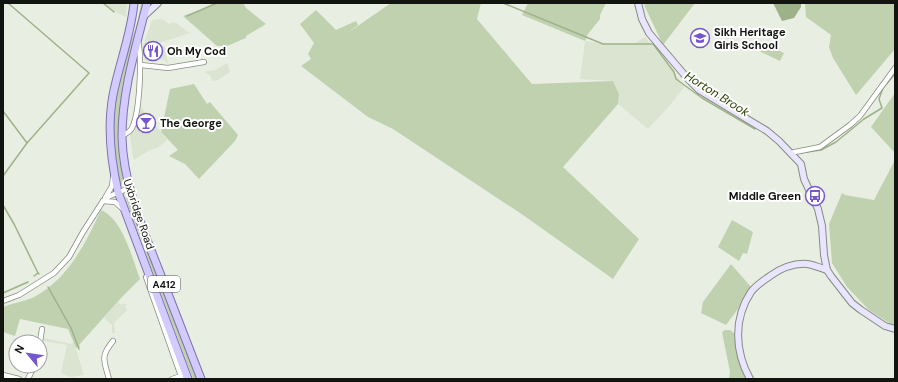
<svg xmlns="http://www.w3.org/2000/svg" width="898" height="382" font-family="'DM Sans',sans-serif">
  <style>
    .built { fill: #dae4d0 }
    .green { fill: #c0d1af }
    .water { fill: #9eb28a }
    .lines { fill: none; stroke-linecap: round; stroke-linejoin: round }
    .stream { stroke: #9eb28a; stroke-width: 1.5 }
    .street-casing { stroke: #858c7f; stroke-width: 6 }
    .secondary-casing { stroke: #858c7f; stroke-width: 8 }
    .primary-casing { stroke: #7c73aa; stroke-width: 9 }
    .street { stroke: #fff; stroke-width: 4.5 }
    .secondary { stroke: #e9e4ff; stroke-width: 6 }
    .primary { stroke: #d3cafe; stroke-width: 7 }
    .labels { text-anchor: middle; dominant-baseline: central; stroke-width: 4; stroke-linejoin: round; paint-order: stroke }
    .shield { fill: #fff; stroke: #585a57; stroke-width: 1 }
    .shield-label { font-size: 10px; font-weight: bold; fill: #11140f }
    .poi-label { font-size: 11px; font-weight: bold; fill: #11140f; stroke: #fff; text-anchor: start }
    .street-label { font-size: 11px; fill: #11140f; stroke: #fff }
    .water-label { font-size: 12px; font-style: italic; fill: #284000; stroke: #fff }
  </style>
  <rect width="100%" height="100%" fill="#e8efe2"/>
  <g class="built">
    <path d="M102,3H127L126,17L112,10Z"/>
    <path d="M162,19L169,24L174,22L190,33L156,44L157,47L164,46L168,63L163,59L157,61H146L144,58L142,48L149,29L152,20Z"/>
    <path d="M645,37L685,86L670,105L648,129L618,104L619,94L613,81L580,79L585,41L602,43H635Z"/>
    <path d="M227,63L230,72L218,80L212,81L210,75L204,72L208,71L216,70Z"/>
    <path d="M140,106L167,140L157,148L150,150L134,160L133,158L130,135L137,120Z"/>
    <path d="M118,302L121,305L124,303L127,305L125,306L127,310L114,323L115,333H112V325L104,318Z"/>
    <path d="M44,338L71,344L74,342L84,375L70,377L61,373L67,345L44,341Z"/>
  </g>
  <g class="green">
    <path d="M141,3H144L125,74L122,92L118,139L123,178L124,183L122,185H120C111,149 112,109 121,73C124,60 129,48 133,36C137,25 139,14 141,3Z"/>
    <path d="M211,3H243L246,8L266,24L246,36V38L227,46H217L183,16L212,6Z"/>
    <path d="M391,3H481L477,19L532,84L613,81L619,94L618,104L563,167L639,239L613,279L523,215L393,129L368,117L301,66L311,59L308,54L314,43L300,24L316,10L336,30L356,21L358,25L346,34Z"/>
    <path d="M528,3H606L600,15V19L588,34L585,41L522,15Z"/>
    <path d="M644,3H695L663,45L645,7Z"/>
    <path d="M805,3H895V49L856,95L833,58L829,47L831,35L806,17Z"/>
    <path d="M763,43L784,53L780,61L759,51Z"/>
    <path d="M194,84L207,104L210,102L238,135L235,141L199,179L185,164L169,156L178,150L161,132L170,89Z"/>
    <path d="M895,93V153L871,127Z"/>
    <path d="M895,160V325L894,326L869,310L847,287L832,263L829,224L842,193L845,195L874,200Z"/>
    <path d="M125,197L130,199L198,379H193Z"/>
    <path d="M101,210C123,219 132,258 140,279L122,297L79,345L80,347L76,348L68,329L20,319L15,336L3,332V307C12,303 23,302 32,298C68,280 85,244 101,210Z"/>
    <path d="M732,220L753,232L747,254L743,253L739,261L718,247Z"/>
    <path d="M731,264L751,287L738,309L726,325L701,313L703,302Z"/>
    <path d="M725,330H730L735,334L737,355L747,379H729L730,372L722,332Z"/>
  </g>
  <path class="water" d="M773,3H801V7L794,18L782,21Z"/>
  <g class="lines">
    <g class="stream">
      <path d="M8,3L89,73L27,143"/>
      <path d="M103,3L114,12"/>
      <path d="M503,3L603,44H653L674,72L676,79L702,98L755,129"/>
      <path d="M187,16L217,3"/>
      <path d="M3,111L27,143L3,176"/>
      <path d="M800,153L821,150L836,142L864,119L882,108L879,99L883,88L895,74"/>
      <path d="M3,205L14,224L38,273"/>
      <path d="M34,276L38,273L39,274"/>
      <path d="M48,287L71,328L79,349"/>
      <path d="M3,293L28,282"/>
    </g>
    <defs>
      <g id="street">
        <path d="M141,65L168,68L204,62"/>
        <path d="M122,136C125,134 130,132 132,128C140,112 142,59 138,41"/>
        <path d="M790,153L820,147L850,125L860,116L895,68"/>
        <path d="M105,198L112,186L113,178"/>
        <path d="M103,201L115,202L123,209"/>
        <path d="M146,277L182,379"/>
        <path d="M3,301L19,295L54,273L69,257L83,232L103,201L110,196L129,188"/>
        <path d="M40,342L42,329"/>
        <path d="M3,375L19,379"/>
        <path d="M28,379L34,366"/>
        <path d="M109,379C104,360 100,357 113,341"/>
        <path d="M172,379L181,376"/>
      </g>
      <g id="secondary">
        <path d="M638,3L642,19L649,33L688,79L699,90L767,131L779,141L801,164L804,179L818,209L822,226L824,255L827,270L831,276L852,303L861,310L885,326L895,329"/>
        <path d="M143,17L158,3"/>
        <path d="M750,379C735,352 733,319 751,292C756,285 763,281 770,276C780,269 794,263 807,264C814,265 821,268 827,270"/>
      </g>
      <g id="primary">
        <path d="M134,3C131,35 119,64 113,95C107,127 111,161 118,192L188,379"/>
        <path d="M147,3C136,47 122,91 122,137C123,183 142,227 158,268C172,305 187,342 201,379"/>
      </g>
    </defs>
    <use href="#street" class="street-casing"/>
    <use href="#secondary" class="secondary-casing"/>
    <use href="#primary" class="primary-casing"/>
    <use href="#street" class="street"/>
    <use href="#secondary" class="secondary"/>
    <use href="#primary" class="primary"/>
  </g>
  <defs>
    <symbol id="school-ring" viewBox="-11 -11 22 22"><circle r="9.5" fill="#fff" stroke="#7556d0" stroke-width="1.5"/><path d="M0-5L7-2L0 1L-7-2ZM-4 1L0 2.5L4 1V4Q0 6-4 4Z" fill="#7556d0"/></symbol>
    <symbol id="restaurant-ring" viewBox="-11 -11 22 22"><circle r="9.5" fill="#fff" stroke="#7556d0" stroke-width="1.5"/><path d="M-5-6h1v4h1v-4h1v4h1v-4h1v5L-1.5 .5V6h-2V.5L-5-1ZM5-6V6H3V1.5H1.5Q1.5-4 5-6Z" fill="#7556d0"/></symbol>
    <symbol id="bar-ring" viewBox="-11 -11 22 22"><circle r="9.5" fill="#fff" stroke="#7556d0" stroke-width="1.5"/><path d="M-6-5H6L.8 .8V4.5H3.5V6h-7V4.5H-.8V.8Z" fill="#7556d0"/></symbol>
    <symbol id="bus-ring" viewBox="-11 -11 22 22"><circle r="9.5" fill="#fff" stroke="#7556d0" stroke-width="1.5"/><path d="M-5-6H5V4H4V6H2V4H-2V6H-4V4H-5ZM-3.5-4V0h7V-4ZM-3.5 1.2v1.5H-2V1.2ZM2 1.2v1.5H3.5V1.2Z" fill="#7556d0"/></symbol>
  </defs>
  <g fill-rule="evenodd">
    <use href="#school-ring" x="689" y="27" width="22" height="22"/>
    <use href="#restaurant-ring" x="142" y="40" width="22" height="22"/>
    <use href="#bar-ring" x="135" y="112" width="22" height="22"/>
    <use href="#bus-ring" x="804" y="185" width="22" height="22"/>
  </g>
  <g class="labels">
    <rect class="shield" x="148" y="276" width="32" height="16" rx="3"/>
    <g class="shield-label">
      <text x="164" y="284">A412</text>
    </g>
    <g class="poi-label">
      <text x="714" y="32">Sikh Heritage<tspan x="714" dy="13">Girls School</tspan></text>
      <text x="167" y="51">Oh My Cod</text>
      <text x="160" y="123">The George</text>
      <text x="801" y="196" text-anchor="end">Middle Green</text>
    </g>
    <g class="street-label">
      <text transform="translate(139 214) rotate(71)">Uxbridge Road</text>
    </g>
    <g class="water-label">
      <text transform="translate(717 94) rotate(32)">Horton Brook</text>
    </g>
  </g>
  <rect width="898" height="382" fill="none" stroke="#11140f" stroke-width="8"/>
  <g transform="translate(28 354) rotate(299)"><circle r="19" fill="#ffffff" stroke="#a0a19f"/>
  <path d="M0-3L7 15L0 10L-7 15Z" fill="#7556d0"/>
  <text y="-6" font-size="11" font-weight="bold" text-anchor="middle" fill="#11140f">N</text>
  </g>
</svg>
